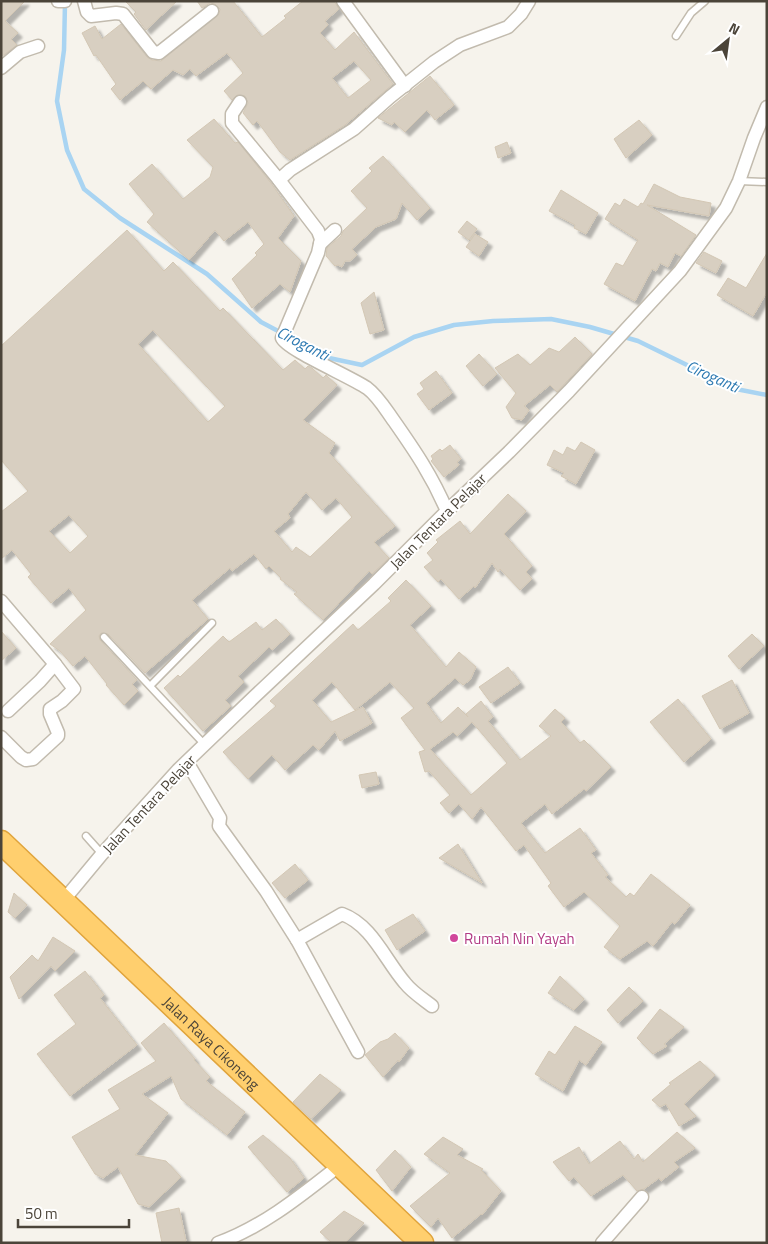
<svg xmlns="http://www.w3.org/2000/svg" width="768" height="1244" font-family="'Titillium Web',sans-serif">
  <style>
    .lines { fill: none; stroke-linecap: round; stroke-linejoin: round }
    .stream { stroke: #a9d4f2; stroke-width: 4.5 }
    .building { fill: #d8cfc1; stroke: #d3c7b4; fill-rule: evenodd; filter: url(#shadow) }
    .lane-casing { stroke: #c2bbae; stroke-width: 9 }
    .street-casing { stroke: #c2bbae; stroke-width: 15 }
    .highway-casing { stroke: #e0a43c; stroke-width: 25 }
    .lane { stroke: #fff; stroke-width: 6 }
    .street { stroke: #fff; stroke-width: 12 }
    .highway { stroke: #ffcf6e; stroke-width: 22 }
    .hotel-dot { fill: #d1479c; stroke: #fff; stroke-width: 2 }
    .labels { text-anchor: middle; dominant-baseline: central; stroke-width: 4; stroke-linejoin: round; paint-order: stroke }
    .street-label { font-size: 15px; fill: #4b4439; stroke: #fff }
    .hotel-label { font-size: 15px; fill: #b23c85; stroke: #fff; text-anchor: start }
    .water-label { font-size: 16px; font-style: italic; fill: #2e7ab2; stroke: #fff }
  </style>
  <defs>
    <filter id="shadow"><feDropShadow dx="4.5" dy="4.5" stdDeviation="1" flood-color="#0004"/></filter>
  </defs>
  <rect width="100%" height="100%" fill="#f6f3ec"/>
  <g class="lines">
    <path class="stream" d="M65,3L64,50L57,101L67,150L84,189L120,218L207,274L261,322L329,358L362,365L414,337L454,325L493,321L551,319L590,327L638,341L736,389L767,395"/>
  </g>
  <g class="building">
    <path d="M1,1H25L5,21L18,33L11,39L17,45L1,57Z"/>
    <path d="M125,1H177L146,30L134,14L136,12Z"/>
    <path d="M197,1H233L262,37L286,18L284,16L303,1H334L339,9L325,21L328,25L320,33L335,50L354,32L393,84L345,125L290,160L280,152L257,121L253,125L243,113L248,103L245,96L237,95L232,100L224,91L243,73L227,53L196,76L190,69L183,75L173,70L151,89L143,81L120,100L111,89L116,84L96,55L94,56L82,33L95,26L102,39L121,24L147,57L152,60L161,61L219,14L220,9L215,4L210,3L202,8ZM354,61L371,80L348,98L332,78Z"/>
    <path d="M430,76L454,105L435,120L427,110L405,132L394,122L392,125L378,118Z"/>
    <path d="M214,119L235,143L238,142L271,183L294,216L278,238L301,261L290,292L280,284L252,308L232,279L257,255L255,253L264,244L248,222L224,241L215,230L189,260L147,222L154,214L129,184L152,164L183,199L210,177L213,167L187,140Z"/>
    <path d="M639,120L652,135L626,158L614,139Z"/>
    <path d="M507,142L511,153L498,158L495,147Z"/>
    <path d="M383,156L430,208L417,220L402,203L396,219L376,227L352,249L357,255L350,261H345L342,267L338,265L335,266L326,256L327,248L341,236L343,231L367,208L351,191L372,171L369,168Z"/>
    <path d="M654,184L680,197L711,203L709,216L647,205L696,235L681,256L675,253L668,267L660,263L656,271L652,269L635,301L604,284L616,263L623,266L638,240L605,219L615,203L620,206L624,199L638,207L641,203L643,204Z"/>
    <path d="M561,190L598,213L586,234L574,228L575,225L549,211Z"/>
    <path d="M467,221L477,229L469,240L458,232Z"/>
    <path d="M127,230L164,271L173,262L220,311L223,308L283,370L295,360L305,369L308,366L312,368L323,378L326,375L337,385L303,420L335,443L329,453L395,526L374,542L389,558L372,574L369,571L323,620L294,594L297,592L280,579L281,578L269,566L266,569L254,554L232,571L230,568L192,600L208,619L145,673L108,634L101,633L99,636L100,640L137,680L132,684L138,691L124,705L106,685L107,684L85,656L73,666L60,651L50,644L86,610L69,588L51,603L28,577L31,574L12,550L1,559V512L28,491L1,460V346ZM153,330L225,406L208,422L138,344ZM306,492L322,510L336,498L352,517L310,557L296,547L292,552L274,531L290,518L288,514ZM69,515L88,536L70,553L49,531Z"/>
    <path d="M475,234L488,242L479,256L466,247Z"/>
    <path d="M704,252L722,261L716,273L696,263Z"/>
    <path d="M767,253V292L753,316L717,295L728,278L746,288Z"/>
    <path d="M374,292L384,330L370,334L361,303Z"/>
    <path d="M575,337L592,354L557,392L550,385L524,406L529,410L522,420L512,418L506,407L516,393L495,368L518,354L530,365L549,348L559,352Z"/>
    <path d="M479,354L497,374L483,386L466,366Z"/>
    <path d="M436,371L452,393L429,410L417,394L424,389L420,383Z"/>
    <path d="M581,442L595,450L576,484L561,476L564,473L547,465L554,450L563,455L567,447L575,451Z"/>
    <path d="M450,445L461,459L457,462L459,465L444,477L431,461L433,459L431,456L440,449L442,451Z"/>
    <path d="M508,494L526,511L504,534L532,566L526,572L532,579L520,590L500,569L498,572L492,563L475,588L474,586L459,599L441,579L438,582L424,567L433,560L427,553L438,542L436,540L460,521L470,534Z"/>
    <path d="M406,580L431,606L410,625L446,667L459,652L476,667L470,680L463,685L455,678L426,703L441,723L458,707L468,717L466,714L481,701L493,717L488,721L520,760L551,736L539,726L555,709L565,718L561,722L580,743L584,740L611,767L586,791L584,789L552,814L545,804L521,823L545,853L580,828L596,850L591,853L608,875L605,877L626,897L630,893L634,896L651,874L690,905L675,924L672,922L653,946L647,941L620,959L604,947L620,926L584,892L564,907L548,886L551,883L524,845L516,851L481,807L472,819L459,804L449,813L440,803L450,795L429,771L425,772L419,752L425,750L401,718L414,708L390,682L355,710L332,682L312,700L331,722L363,707L372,723L340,741L335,731L319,750L313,745L285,770L272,755L248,779L223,752L276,706L270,701L353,624L358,630L391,601L388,598ZM472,722L507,763L471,795L430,749L453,732L457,736Z"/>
    <path d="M276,619L290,634L272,650L269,647L238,676L244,682L225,700L231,706L203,731L164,688L178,675L180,677L223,636L229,642L256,622L262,630Z"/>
    <path d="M1,631L16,648L1,661Z"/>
    <path d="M752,634L764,646L739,669L728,656Z"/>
    <path d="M508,667L520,683L491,703L479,687Z"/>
    <path d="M732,680L749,713L720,729L702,696Z"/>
    <path d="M678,699L711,739L684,762L650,722Z"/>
    <path d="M376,772L379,784L362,788L359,775Z"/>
    <path d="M458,844L482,883L439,858Z"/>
    <path d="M295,864L308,880L285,898L272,883Z"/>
    <path d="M14,893L27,905L15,918L8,912Z"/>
    <path d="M413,914L425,931L397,950L385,930Z"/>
    <path d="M53,937L75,951L55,971L51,966L19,999L10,977L32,955L38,961Z"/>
    <path d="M85,971L104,995L100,998L137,1045L70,1096L37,1054L76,1024L54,995Z"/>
    <path d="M560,976L584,999L574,1010L548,993Z"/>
    <path d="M629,987L643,1001L618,1023L607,1010Z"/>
    <path d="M660,1009L684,1027L664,1044L667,1046L653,1054L637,1038Z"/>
    <path d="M164,1023L195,1059L194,1060L210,1077L206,1081L245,1112L227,1135L181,1099L171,1076L142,1094L168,1113L135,1155L166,1161L181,1177L149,1207L138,1204L118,1167L103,1178L95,1174L72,1137L120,1109L108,1090L156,1061L141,1043Z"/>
    <path d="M575,1026L602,1042L586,1065L579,1060L563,1091L535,1074L549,1051L555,1055Z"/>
    <path d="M395,1033L409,1048L399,1062L398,1060L383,1077L365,1055L380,1042L388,1039Z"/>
    <path d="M700,1061L715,1075L684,1104L696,1116L679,1126L666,1104L660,1107L652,1100L671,1084L669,1083Z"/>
    <path d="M320,1074L341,1090L311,1119L293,1102Z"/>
    <path d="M677,1132L695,1148L674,1162L679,1167L661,1181L659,1178L644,1189L637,1191L623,1175L591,1196L574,1177L569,1181L553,1162L579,1147L589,1164L620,1141L634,1159L638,1154L643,1162Z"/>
    <path d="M263,1135L290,1158L304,1178L287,1192L248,1147Z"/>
    <path d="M443,1137L463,1149L457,1155L483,1169L481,1170L501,1191L482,1215L481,1214L452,1238L438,1218L431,1227L410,1206L450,1173L424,1154Z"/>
    <path d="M395,1150L411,1167L392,1191L376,1170Z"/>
    <path d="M179,1208L186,1241L162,1243L156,1213Z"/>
    <path d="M344,1211L364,1223L345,1243H332L320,1232Z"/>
  </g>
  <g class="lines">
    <defs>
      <g id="lane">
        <path d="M676,36L691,13L705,1"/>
        <path d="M739,181L767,182"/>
        <path d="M104,637L205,745"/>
        <path d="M151,685L212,623"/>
        <path d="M86,836L102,854"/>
      </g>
      <g id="street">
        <path d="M58,1H65"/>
        <path d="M84,1L87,12L91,16L116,13L123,14L153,52L159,53L212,11"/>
        <path d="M343,1L405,86"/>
        <path d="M1,68L20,52L38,46"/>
        <path d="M240,102L232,114V123L279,180"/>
        <path d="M320,244L335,230"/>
        <path d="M447,511C432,476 415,451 394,421C386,410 378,396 367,388C351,377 286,349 282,338L318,253L321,239L318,231L279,180L290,170L354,129L390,97L434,62L460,45L508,27L521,14L529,1"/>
        <path d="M1,601L55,664"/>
        <path d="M1,737L21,757L26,760L33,759L58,736V733L50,714V709L62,701L74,689L55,664L40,681L8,711"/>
        <path d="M187,762L220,818L219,826L266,891L297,940L358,1052"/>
        <path d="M63,901L102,854L178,770L254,697L374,584L447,511L509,452L569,391L680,271L726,208L739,181L754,138L767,107"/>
        <path d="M297,940L342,914C372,925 385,960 405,983C412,992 423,999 432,1006"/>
        <path d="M218,1243C263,1227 303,1194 340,1165"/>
        <path d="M602,1243L642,1197"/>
      </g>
      <g id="highway">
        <path id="s1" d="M1,842L422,1243"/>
      </g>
    </defs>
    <use href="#lane" class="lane-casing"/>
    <use href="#street" class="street-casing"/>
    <use href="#highway" class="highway-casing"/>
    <use href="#lane" class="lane"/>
    <use href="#street" class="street"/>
    <use href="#highway" class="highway"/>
  </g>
  <circle class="hotel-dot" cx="454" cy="938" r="5"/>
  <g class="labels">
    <g class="street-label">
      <text transform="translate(438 521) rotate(-45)">Jalan Tentara Pelajar</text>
      <text transform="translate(149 804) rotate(-47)">Jalan Tentara Pelajar</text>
      <text stroke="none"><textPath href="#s1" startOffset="291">Jalan Raya Cikoneng</textPath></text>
    </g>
    <g class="hotel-label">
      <text x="464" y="938">Rumah Nin Yayah</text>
    </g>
    <g class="water-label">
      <text transform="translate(303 343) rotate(27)">Ciroganti</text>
      <text transform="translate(713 376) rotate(24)">Ciroganti</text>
    </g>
  </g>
  <rect width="768" height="1244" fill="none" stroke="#4b4439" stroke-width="5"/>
  <g transform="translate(728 40) rotate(29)" stroke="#ffffff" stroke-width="4" paint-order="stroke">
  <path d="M0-4L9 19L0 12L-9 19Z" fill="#4b4439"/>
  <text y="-8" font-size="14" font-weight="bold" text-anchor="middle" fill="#4b4439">N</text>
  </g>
  <path d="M18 1219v8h111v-8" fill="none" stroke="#4b4439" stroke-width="2.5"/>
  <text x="25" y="1219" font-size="15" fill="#4b4439" stroke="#ffffff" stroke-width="4" paint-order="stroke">50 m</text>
</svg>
